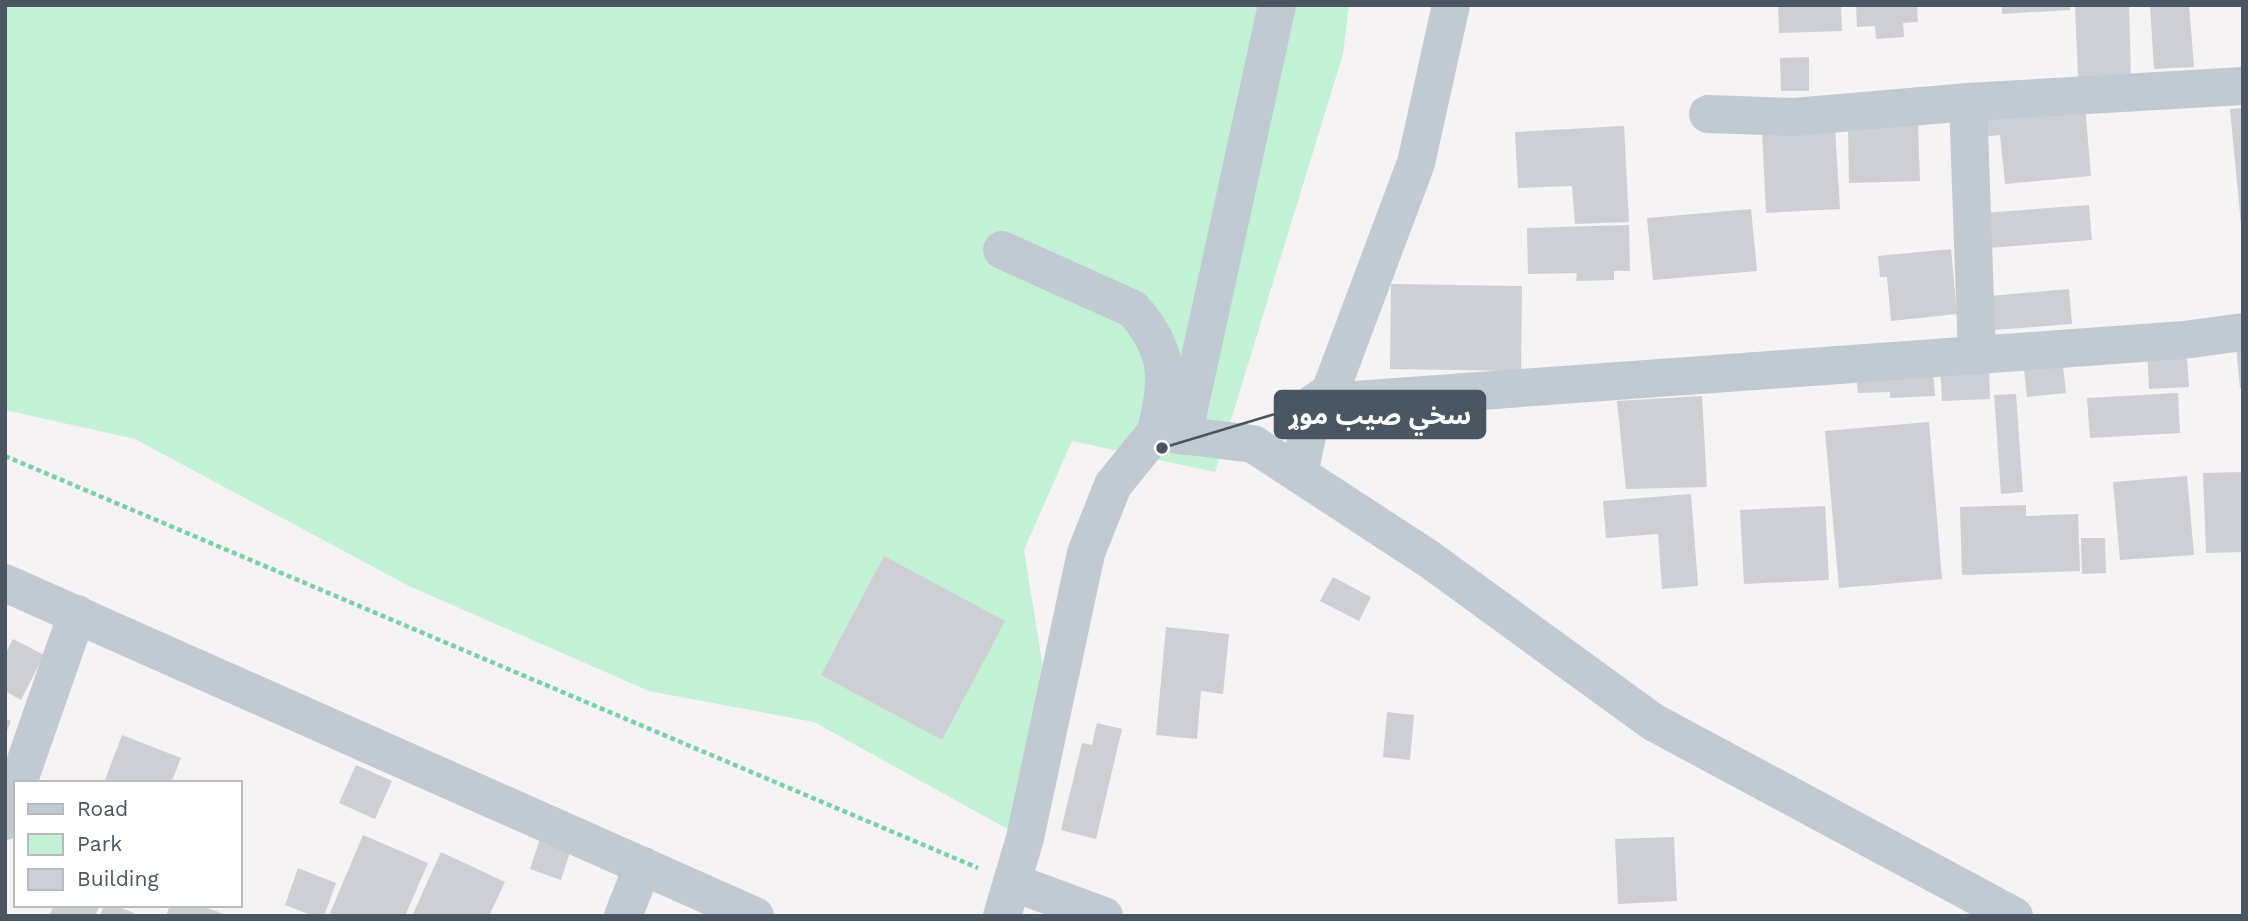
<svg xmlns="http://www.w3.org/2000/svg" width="2248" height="921" font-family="'Work Sans','Noto Sans Arabic',sans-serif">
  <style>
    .green { fill: #c3f1d5 }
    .building { fill: #cdcfd5 }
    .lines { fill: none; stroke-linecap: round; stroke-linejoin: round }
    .path { stroke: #7ad0a6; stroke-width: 4.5; stroke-dasharray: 5 3.5; stroke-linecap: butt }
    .minor { stroke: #c1cad2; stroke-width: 38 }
    .leader { fill: none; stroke: #4a5661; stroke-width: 2.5 }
    .callout-dot { fill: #4a5661; stroke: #fff; stroke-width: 2.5 }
    .callout { fill: #4a5661; stroke: #4a5661; stroke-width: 2.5 }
    .callout-label { font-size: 26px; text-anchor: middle; font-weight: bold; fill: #fff }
  </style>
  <rect width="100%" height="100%" fill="#f5f3f3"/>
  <path class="green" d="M5,5H1349L1343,54L1215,472L1072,441L1024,550L1050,711L1022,837L814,722L649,691L409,586L135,439L5,410Z"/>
  <g class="building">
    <path d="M1778,5H1841L1842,31L1779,33Z"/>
    <path d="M1856,5H1917L1918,22L1903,23L1904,37L1876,39L1875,26L1857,27Z"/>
    <path d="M2002,5H2070V10L2002,14Z"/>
    <path d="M2075,5H2129L2131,76L2078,78Z"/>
    <path d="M2150,5H2189L2194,67L2154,69Z"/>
    <path d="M1809,57V91H1781L1780,58Z"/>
    <path d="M2085,105L2091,176L2005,184L2000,135L1982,137L1981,114Z"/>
    <path d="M2243,108V224H2241L2230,109Z"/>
    <path d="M1918,125L1920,181L1849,183L1848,127Z"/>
    <path d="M1624,126L1629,222L1575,224L1572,186L1518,188L1515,132Z"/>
    <path d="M1835,128L1840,209L1766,213L1762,131Z"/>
    <path d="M2089,205L2092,240L1987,248L1984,213Z"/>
    <path d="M1751,209L1757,271L1653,280L1647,218Z"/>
    <path d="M1629,225L1630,271H1614V280L1576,281L1577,273L1528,274L1527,228Z"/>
    <path d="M1951,249L1957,314L1891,321L1887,277H1880L1878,256Z"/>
    <path d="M1391,284L1522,286L1521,371L1390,369Z"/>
    <path d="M2069,289L2072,324L1993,330L1990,296Z"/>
    <path d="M2186,344L2189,387L2149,389L2147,347Z"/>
    <path d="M2243,346V388H2240L2236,347Z"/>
    <path d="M2062,357L2066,393L2027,397L2023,360Z"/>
    <path d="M1989,365L1990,399L1942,401L1940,367Z"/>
    <path d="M1933,370L1935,396L1890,398V392L1858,393L1856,374Z"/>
    <path d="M2178,393L2180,433L2090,438L2087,398Z"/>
    <path d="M2016,394L2023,492L2001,494L1994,395Z"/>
    <path d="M1702,396L1707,487L1626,489L1617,401Z"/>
    <path d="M1929,422L1942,579L1839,588L1825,431Z"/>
    <path d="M2243,472V552L2206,553L2203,473Z"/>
    <path d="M2187,476L2194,555L2120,560L2113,482Z"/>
    <path d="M1691,494L1698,586L1662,589L1658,534L1606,538L1603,501Z"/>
    <path d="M2026,505V516L2078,514L2080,571L1962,575L1960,507Z"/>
    <path d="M1825,506L1829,580L1744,584L1740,510Z"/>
    <path d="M2081,538H2105L2106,573L2082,574Z"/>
    <path d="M884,556L1005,621L942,740L821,675Z"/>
    <path d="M1333,577L1371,597L1359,621L1320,601Z"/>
    <path d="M1166,627L1229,634L1223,694L1201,691L1197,739L1156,735Z"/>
    <path d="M13,639L44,655L21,700L5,691V654Z"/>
    <path d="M1387,712L1414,715L1410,760L1383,757Z"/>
    <path d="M5,719L11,721L5,735Z"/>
    <path d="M1097,723L1122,729L1096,839L1061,830L1082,743L1092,745Z"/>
    <path d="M122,735L181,758L171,783H104Z"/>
    <path d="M356,765L392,781L375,819L339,803Z"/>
    <path d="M543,830L574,840L561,880L530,869Z"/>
    <path d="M363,835L428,863L405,916H337L330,913Z"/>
    <path d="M1674,837L1677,901L1618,904L1615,839Z"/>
    <path d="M441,852L505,882L489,916H412Z"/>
    <path d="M298,868L336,883L324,916H314L285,905Z"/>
    <path d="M54,905H100L95,916H49Z"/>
    <path d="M104,905H114L134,913L133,916H100Z"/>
    <path d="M170,905H201L228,916H166Z"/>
  </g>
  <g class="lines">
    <path class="path" d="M5,456L978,868"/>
    <g class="minor">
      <path d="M1968,102L1977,356"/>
      <path d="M1708,114L1794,117L1968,102L2243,86"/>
      <path d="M1002,250L1133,309C1171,352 1168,380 1156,432"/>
      <path d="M1314,403L2184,340L2243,332"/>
      <path d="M1183,436L1277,5"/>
      <path d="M1299,474L1314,403L1330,392L1416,163L1451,5"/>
      <path d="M5,583L755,916"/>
      <path d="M18,783L77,614"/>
      <path d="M5,821L16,791"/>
      <path d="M1012,882L1104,916"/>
      <path d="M623,916L643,866"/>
      <path d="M1002,916L1025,838L1086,553L1113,485L1156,432L1253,444L1429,559L1653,722L2014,916"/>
    </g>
  </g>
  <path class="leader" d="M1162 448L1275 414"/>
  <circle class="callout-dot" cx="1162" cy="448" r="7"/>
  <rect class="callout" x="1275" y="391" width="210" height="47" rx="7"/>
  <g class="callout-label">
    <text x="1380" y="424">سخي صیب موړ</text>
  </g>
  <rect width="2248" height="921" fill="none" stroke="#4a5661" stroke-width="14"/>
  <rect x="14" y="781" width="228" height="126" fill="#ffffff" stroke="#b7bbc0" stroke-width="2"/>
  <rect x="28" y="804" width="35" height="10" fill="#c1cad2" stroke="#b7bbc0" stroke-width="2"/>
  <text x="77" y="816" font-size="21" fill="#4a5661">Road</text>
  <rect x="28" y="834" width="35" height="21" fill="#c3f1d5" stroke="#b7bbc0" stroke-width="2"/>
  <text x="77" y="851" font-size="21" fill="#4a5661">Park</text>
  <rect x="28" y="869" width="35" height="21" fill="#cdcfd5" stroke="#b7bbc0" stroke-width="2"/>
  <text x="77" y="886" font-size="21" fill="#4a5661">Building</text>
</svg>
